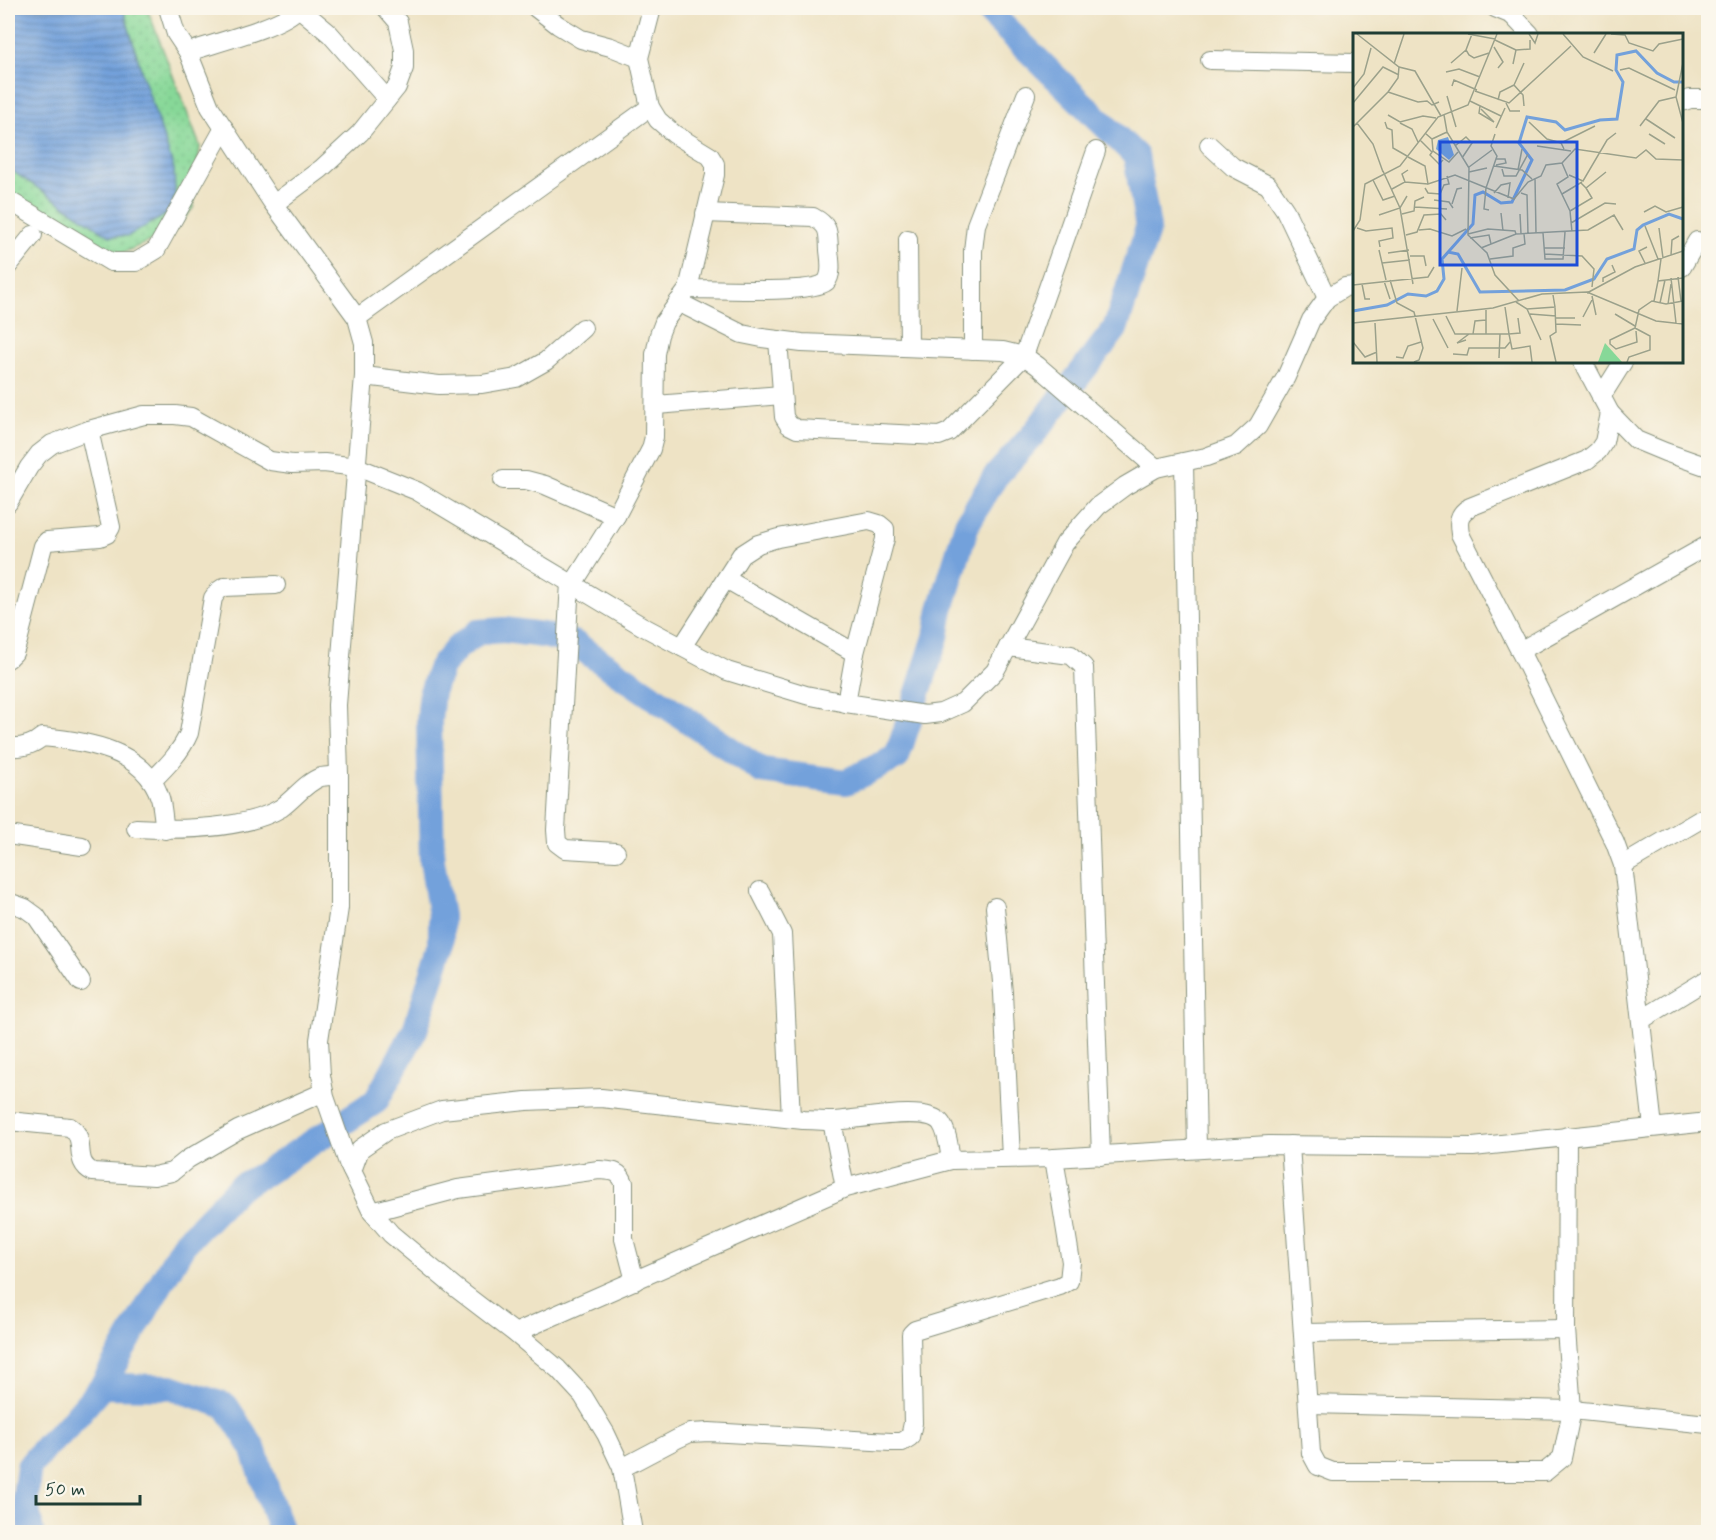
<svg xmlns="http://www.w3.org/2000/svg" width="1716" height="1540" font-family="Mynerve,sans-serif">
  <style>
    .park { fill: url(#park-dots); stroke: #538a66; stroke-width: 1.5 }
    .water { fill: url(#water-rules); stroke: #496f88; stroke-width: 1.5 }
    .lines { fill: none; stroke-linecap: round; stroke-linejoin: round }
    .river { stroke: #73a1db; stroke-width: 26 }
    .minor-casing { stroke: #86907c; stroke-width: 20 }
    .minor { stroke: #fff; stroke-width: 18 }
    .inset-river { fill: none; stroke: #73a1db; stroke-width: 3 }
    .inset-road { fill: none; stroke: #9ba18b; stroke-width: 1.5 }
    .view { fill: #1d4ed8; fill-opacity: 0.15; stroke: #1d4ed8; stroke-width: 3 }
    .inset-edge { fill: none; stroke: #1f3d34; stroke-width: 3 }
  </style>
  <defs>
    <pattern id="park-dots" width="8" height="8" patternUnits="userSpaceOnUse" patternTransform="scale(1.5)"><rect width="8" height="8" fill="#87d898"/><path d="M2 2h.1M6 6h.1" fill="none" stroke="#74ba84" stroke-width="1.8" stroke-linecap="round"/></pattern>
    <pattern id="water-rules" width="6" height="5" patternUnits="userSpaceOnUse" patternTransform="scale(1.5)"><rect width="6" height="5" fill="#73a1db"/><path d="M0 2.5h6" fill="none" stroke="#5e84b2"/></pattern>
  </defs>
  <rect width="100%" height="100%" fill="#fbf7ec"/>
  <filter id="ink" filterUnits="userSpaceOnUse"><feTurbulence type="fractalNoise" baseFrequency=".0167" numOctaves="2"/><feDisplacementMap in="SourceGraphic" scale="12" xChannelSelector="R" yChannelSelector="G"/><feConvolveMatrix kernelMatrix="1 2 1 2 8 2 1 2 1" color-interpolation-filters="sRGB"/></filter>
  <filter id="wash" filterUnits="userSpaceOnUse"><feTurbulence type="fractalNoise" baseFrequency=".008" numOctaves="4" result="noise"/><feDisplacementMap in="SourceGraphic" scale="24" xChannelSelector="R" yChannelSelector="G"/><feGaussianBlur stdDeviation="1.35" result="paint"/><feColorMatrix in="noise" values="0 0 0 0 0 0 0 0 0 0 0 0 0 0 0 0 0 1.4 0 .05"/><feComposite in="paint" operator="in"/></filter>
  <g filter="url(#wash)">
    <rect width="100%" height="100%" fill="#eee3c5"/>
    <path class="park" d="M123,8H147L200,146L193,208L175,230L114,257L8,195V168L110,236L142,73Z"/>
    <path class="water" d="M8,8H123L142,73L174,169L175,194L171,212L128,236H110L8,168Z"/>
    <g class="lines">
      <g class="river">
        <path d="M102,1386L171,1387L226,1406L253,1448L281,1532"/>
        <path d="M31,1532L25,1497L29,1467L46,1446L67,1427L102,1386L183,1245L239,1187L262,1175L376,1101L415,1030L441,947V916L432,861L429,720L432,692L441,667L457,648L478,632L504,630L543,635L574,643L762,771L846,782L897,757L936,637L941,609L967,524L995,477L1032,436L1115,329L1148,228L1136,156L992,15V8"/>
      </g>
    </g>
  </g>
  <g filter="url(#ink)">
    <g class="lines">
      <defs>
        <g id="minor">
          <path d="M168,8L176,34L188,52L210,107L272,202L357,318L364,343V376L337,705L339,775V908L319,1040L321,1075L325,1097L348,1163L372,1212L391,1234L456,1288L515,1333L558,1369L583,1396L606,1434L622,1468L633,1532"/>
          <path d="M299,8L330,34L387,99"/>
          <path d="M536,8L558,25L581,39L611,47L639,58"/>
          <path d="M1495,8L1512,15L1530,34"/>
          <path d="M188,52C211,44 285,26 298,8"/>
          <path d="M1210,60L1354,63"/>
          <path d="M1682,102L1690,99H1708"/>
          <path d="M1209,145L1233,167L1268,185L1285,210L1327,298"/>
          <path d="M8,200L111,262H136L156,250L224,128"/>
          <path d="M274,204L321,169L360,133L397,87L404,68V50L398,22L386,8"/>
          <path d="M908,239L909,347"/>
          <path d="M8,266L33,235"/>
          <path d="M1682,267L1697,241"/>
          <path d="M688,289C710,289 813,294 826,282C833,274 830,260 829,250C828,232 830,226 813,217L705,213"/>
          <path d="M678,302L742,334L762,338L802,343L1003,351L1024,356L1038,366L1156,468"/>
          <path d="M357,318L650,107"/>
          <path d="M778,340L784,417L789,425L797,429L939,436L949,432L1024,356L1096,151"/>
          <path d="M973,350V251L976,225L1026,95"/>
          <path d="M1583,362L1610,413L1604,442L1598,451L1587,460L1470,507C1458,514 1458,521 1460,534L1520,651L1615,843L1623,865L1653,1127"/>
          <path d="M364,376L439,385L482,384L516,378L546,361L583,328"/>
          <path d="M1601,397L1623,362"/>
          <path d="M656,405L782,395"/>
          <path d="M1610,413L1636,440L1665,452L1708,467"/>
          <path d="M1184,462L1197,1149"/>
          <path d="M503,480H526L545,485L616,516"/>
          <path d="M8,503L29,467L39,454L52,444L89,430L144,415H175L191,417L270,461L292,464L324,463L357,467L417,491L642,626L727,671L806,695L846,703L925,715L941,713L963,703L995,671L1065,543L1098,506L1125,486L1156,468L1206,457L1236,446L1258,426L1286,377L1311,320L1327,298L1345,287L1354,286"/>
          <path d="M726,579L855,653"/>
          <path d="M570,582L556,830L557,843L565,849L616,852"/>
          <path d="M573,584L616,516L651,449L654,437L655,354L659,335L664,322L688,289L715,175V164L710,156L674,134L658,120L650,107L639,58L652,8"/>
          <path d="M682,647L741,555L758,544L778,538L869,521L879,524L885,529V539L855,653L846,703"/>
          <path d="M1008,647L1071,655L1084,667L1101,1156"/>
          <path d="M1520,651L1708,545"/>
          <path d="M8,659L14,653L18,641L43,546L47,541L100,537L107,534L111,527L89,430"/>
          <path d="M8,747C20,748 33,745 42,737C86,741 145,750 160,798C163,808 163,820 165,830"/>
          <path d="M152,781C167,766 181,752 189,733L213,598L218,591L224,587L276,585"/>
          <path d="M136,828C177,830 244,830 281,808C294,799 306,782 321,777C327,776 334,776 339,775"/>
          <path d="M8,835L82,846"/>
          <path d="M1623,865L1708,815"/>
          <path d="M760,891L782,934L791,1118"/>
          <path d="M8,902L25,908L36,916L81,982"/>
          <path d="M995,907L1003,993L1011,1158"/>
          <path d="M1641,1020L1708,979"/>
          <path d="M8,1121L70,1127C89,1140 71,1161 93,1172L154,1176L172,1172L188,1159L238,1130L324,1092"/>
          <path d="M832,1121L845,1188"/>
          <path d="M1290,1145L1311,1453L1318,1466L1333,1472H1545L1562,1458L1572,1410L1566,1329L1567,1136"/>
          <path d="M352,1171L360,1149L386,1131L442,1110L526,1101L601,1098L803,1120C812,1120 822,1121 831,1121C853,1121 927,1104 941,1123C948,1133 949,1148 951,1160"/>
          <path d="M372,1212L458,1189L599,1170C611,1171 620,1170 624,1183V1239L635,1281"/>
          <path d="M515,1333L845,1188L951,1160L1054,1158L1269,1145L1473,1147L1708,1122"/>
          <path d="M1303,1333L1566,1329"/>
          <path d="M1308,1404L1572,1410L1708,1424"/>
          <path d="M622,1468L677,1439L690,1433L709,1432L891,1442H902L910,1437L913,1423L911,1334L915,1330L1060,1286L1069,1281L1071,1262L1054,1158"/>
        </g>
      </defs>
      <use href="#minor" class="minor-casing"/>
      <use href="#minor" class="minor"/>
    </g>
  </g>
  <g transform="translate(1353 33)">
    <rect width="330" height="330" fill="#eee3c5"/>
    <path d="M252,310L269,329H245Z" fill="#87d898"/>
    <path d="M95,104L101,122L96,127L83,116L85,107Z" fill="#73a1db"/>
    <path class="inset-river" d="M95,219L105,221L127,259L212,257L241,246L254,226L281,216L284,197L290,192L316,181L330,186M0,278L34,272L55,261L73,263L84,258L91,246L89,226L120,191L122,162L130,159L148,170L159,169L179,127L166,110L174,84L203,89L212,97L247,87L264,86L270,49L263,37L264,22L283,18L304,40L321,49H330"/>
    <path class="inset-road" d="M4,1L46,34L62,38L88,83M115,1L142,6M119,1L113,17L116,22L121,25L136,20M176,1L182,10L185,1M210,1L230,24L260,38M258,1L272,2L276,10L300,18L306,11L330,6M142,7L163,17L160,31M141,14L150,29L145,35M163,17L177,16V7M241,20L253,1M98,30L113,17M171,30L161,52L170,62L171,73M330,30L323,64L330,90M41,31L51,1M267,37L276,35L322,57M93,39L106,36L127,44M99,53L101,47L124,57M0,55L11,41L18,15M122,58L156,70L218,13M35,59L65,69L74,68L79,72L86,69M94,63L103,94M145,67L147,59L161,52M117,68L148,83M0,70L30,34L46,42M153,70L157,78H167M127,73L126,80L141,89L128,76M35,82L47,89L70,83L83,85M91,82L94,99L116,135L115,202L134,220L142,242L166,268M293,86L322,105M32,89L34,95L39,97L40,115L54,123M176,89L194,106L208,110L211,116M4,90L20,111L30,139M47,90L59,96L65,109M287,93L306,68L323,64M0,94L35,59L45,45L46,34M143,95L152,75M72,100L79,106L94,99M296,101L312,111M79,106L80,118L96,129L105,119M67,107L79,119L77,122L86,131L90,127M208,110L242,93M102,113L113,104L119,110L109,125M184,113L218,118M55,124L72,133L75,151L102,142L161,166L175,149L188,143L193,132L209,130L222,116L283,125L293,117L303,126L330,127M209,130L215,144L204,151L217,178L219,199M143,132L153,130L152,126H143M141,133L169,137L179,146M116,134L139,117M149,136L151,143H163L175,121M165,137L169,116M30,138L47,175L60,251M116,139L134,135M216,142L230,148L254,107L263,100M182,145L183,200M20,147L30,167L42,163M52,149L75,151M228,150L233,155L253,139M72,155L75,160L87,161L91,152L96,151L94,143M133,155L144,123L138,113L142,101M133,155L131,176L136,177M39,156L52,149L49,141L55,137M141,160L148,152L157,150L155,165M168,160L174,162L175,201M209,161L229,149M81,167L96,169L100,175M99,171L104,156L109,155M62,174L94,176M217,178L239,165L233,155M291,179L302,173L313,179L330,174M148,180L150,198M49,181L61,178L62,168L71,164M167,181L168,201M26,182L47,175L54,163M218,190L252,170L263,171M292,193L305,226M4,195L13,198L39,195L40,205L26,208L27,214M306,195L310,225M66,197L77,196L99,203L113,196M0,198L7,187L12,151L47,133L85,84L115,72L144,1M190,200L192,226H210L212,199M115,201L135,196L162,198L163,201M53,202L64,199L71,182L88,181L93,187M117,205L136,202L138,211M128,215L163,201L235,197L261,182L270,197M191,215H212M26,217L33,247M35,220L56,217M192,221L229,223L241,236L239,254M318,222L319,207L326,203M57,223H71L73,233M137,226L160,223V215L172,211L171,201M29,230L57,227M292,230L286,218L294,214M325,244L328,268M318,245L323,290M37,247L44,270L61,279L70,315L66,327L61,329M31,248L37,266M305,248L308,226M250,249V245L262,239L259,232M9,251L12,266H17M0,252L75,244L81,234M234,260L282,234L330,218M239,263L243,282M301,268L305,248L330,245M163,269L174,276L202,274L200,262M307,270L312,247M315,271L318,251M152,274L156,301L167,300L165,285M202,274L203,299L197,303L203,329M174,276L188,307M104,278L109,235M177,281L203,283M262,281L282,293M93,283L102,301H116M230,284L239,267M203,285H222M80,286L95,315M0,290L140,275L189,261L234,259L303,288L330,291M22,290L24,329M203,291L228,292M282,295L257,307V311L263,316L284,309L283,298M120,301L122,288L133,287M133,301H156L159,316L177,313L179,329M113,307L104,310L116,301H133V277M0,309L12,324L24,319M100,321L114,322L116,315H152L157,309M43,324L50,325L55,313L68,309M146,325L147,301M274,329L276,324L297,317V303L282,295L286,277L299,268L313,271L330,268"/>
    <path class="view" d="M87,109H224V232H87Z"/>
    <rect width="330" height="330" class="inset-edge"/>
  </g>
  <rect width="1716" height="1540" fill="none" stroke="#fbf7ec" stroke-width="30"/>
  <path d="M36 1495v9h104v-9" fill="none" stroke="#1f3d34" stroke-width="3"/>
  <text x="45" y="1495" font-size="18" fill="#1f3d34" stroke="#fbf7ec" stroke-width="4.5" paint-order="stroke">50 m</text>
</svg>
